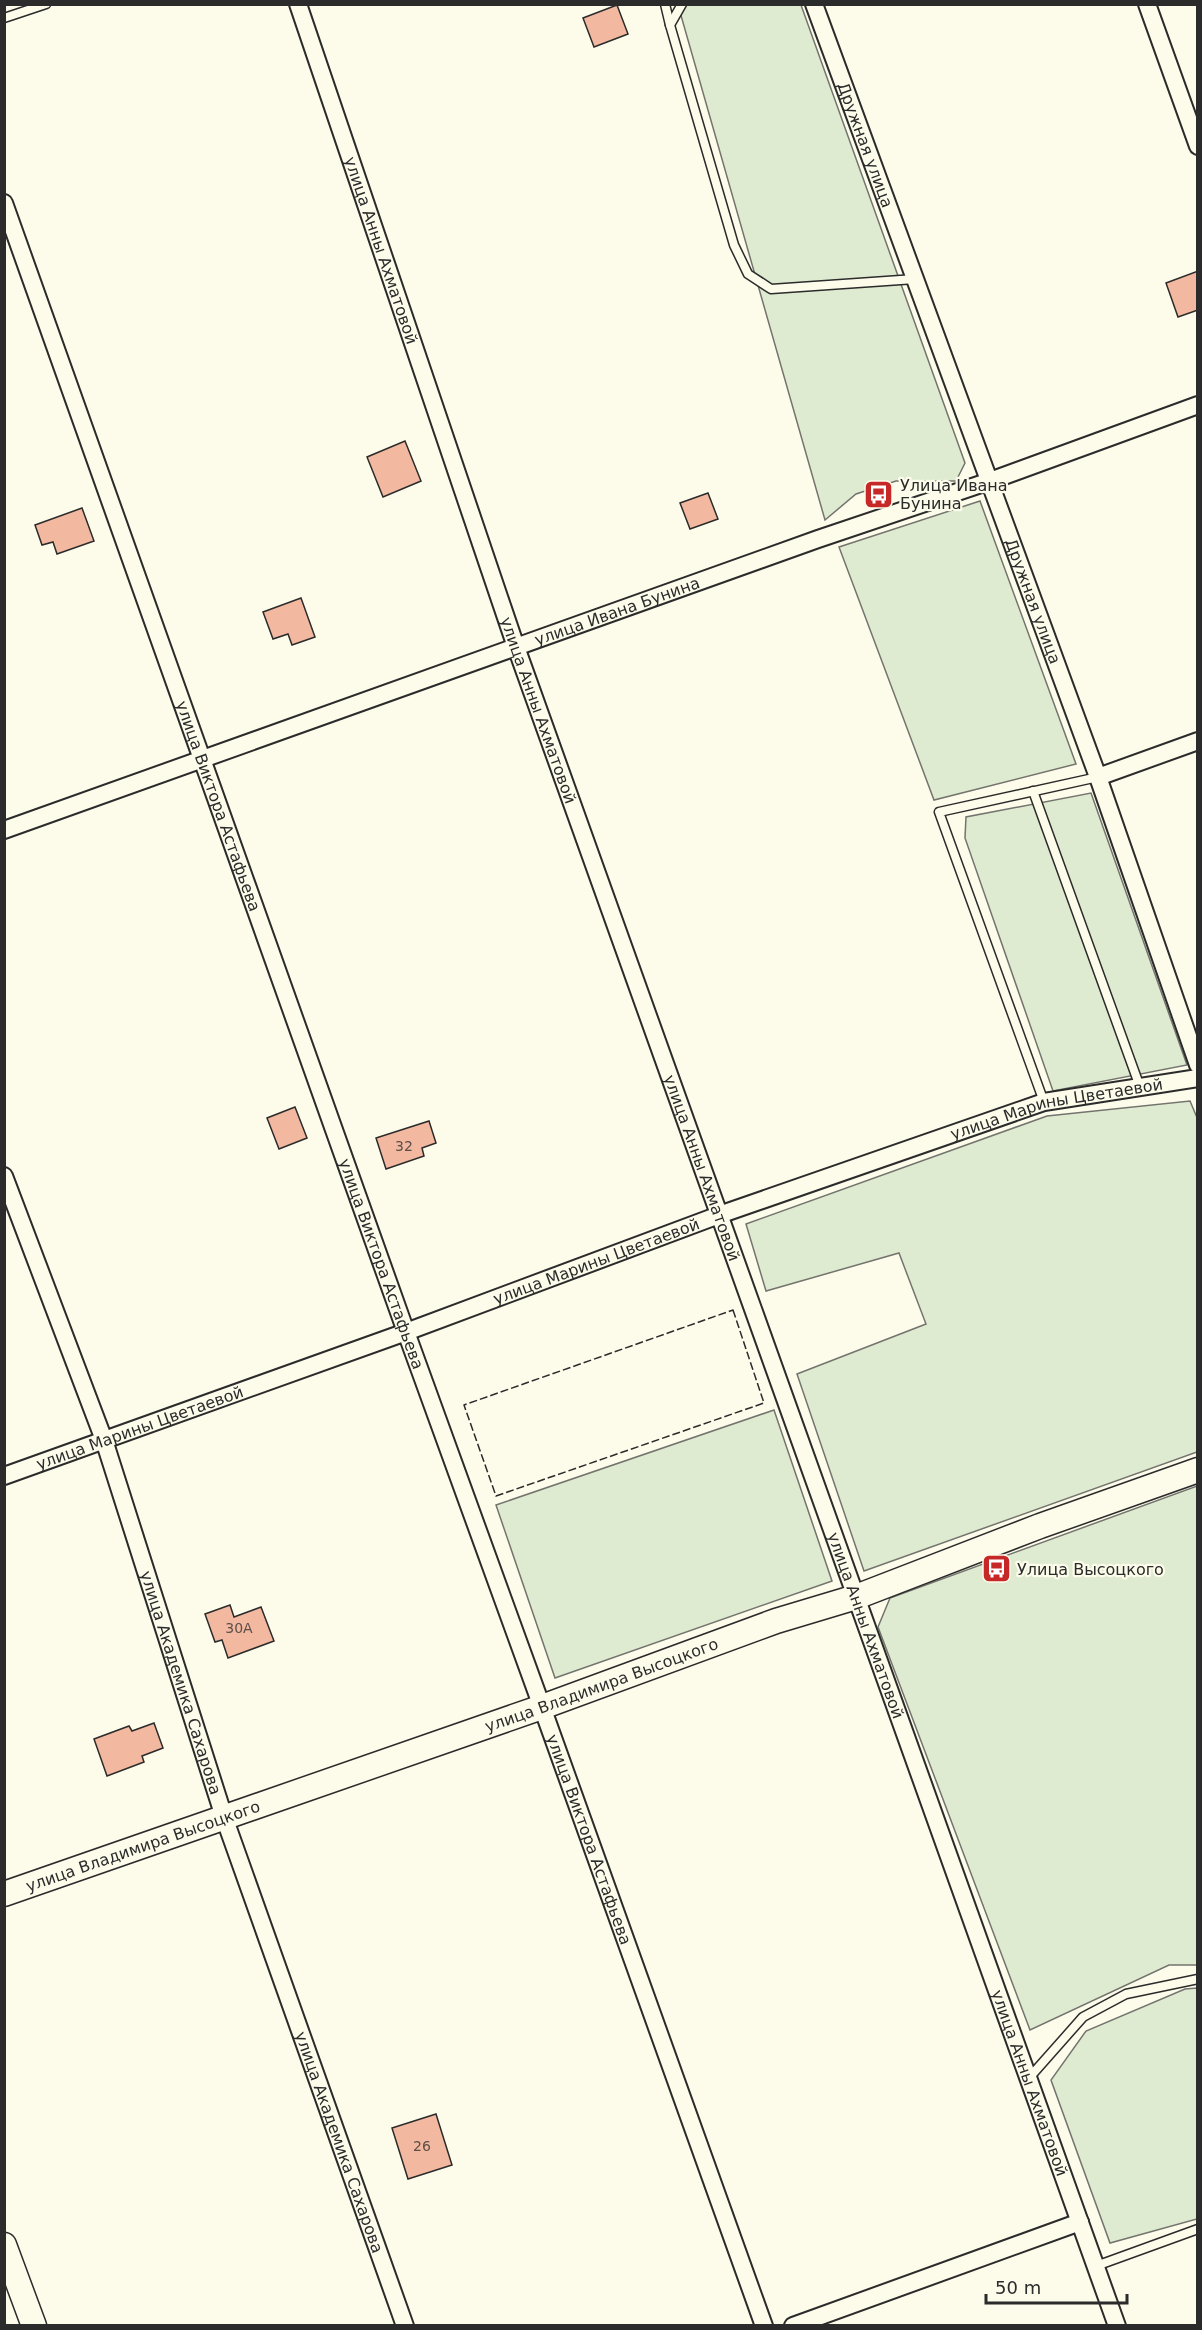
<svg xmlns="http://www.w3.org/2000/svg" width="1202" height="2330" font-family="'DejaVu Sans',sans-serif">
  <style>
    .green { fill: #deebd1; stroke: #74746e; stroke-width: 1.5 }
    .building { fill: #f2b8a0; stroke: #2b2b2b; stroke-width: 1.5 }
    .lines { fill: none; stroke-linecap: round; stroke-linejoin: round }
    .lane-casing { stroke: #2b2b2b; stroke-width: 11 }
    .street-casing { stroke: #2b2b2b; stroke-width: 20 }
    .secondary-casing { stroke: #2b2b2b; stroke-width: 27 }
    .lane { stroke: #fdfbea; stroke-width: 8 }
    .street { stroke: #fdfbea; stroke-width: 16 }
    .secondary { stroke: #fdfbea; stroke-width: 24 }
    .fence { stroke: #2b2b2b; stroke-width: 1.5; stroke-dasharray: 8 3; stroke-linecap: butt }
    .labels { text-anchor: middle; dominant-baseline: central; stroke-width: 4.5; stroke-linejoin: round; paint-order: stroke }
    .number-label { font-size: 14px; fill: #5d4e48 }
    .street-label { font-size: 16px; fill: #2b2b2b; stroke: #fdfbea }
    .poi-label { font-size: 16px; fill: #2b2b2b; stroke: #fdfbea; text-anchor: start }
  </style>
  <rect width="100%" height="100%" fill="#fdfbea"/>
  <g class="green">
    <path d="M678,5H801L965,463L956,481H896L856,494L825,520Z"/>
    <path d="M980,501L1076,764L934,800L839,547Z"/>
    <path d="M1091,793L1187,1065L1053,1091L965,838L966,817Z"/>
    <path d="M1190,1101L1198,1120L1197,1452L864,1571L797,1374L926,1324L899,1253L766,1291L746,1224L1047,1116Z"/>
    <path d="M774,1410L832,1581L555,1678L496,1505Z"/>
    <path d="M1197,1486V1965H1169L1030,2030L878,1627L890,1598Z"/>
    <path d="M1197,1988V2219L1110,2243L1051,2080L1086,2031L1185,1989Z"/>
  </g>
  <g class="building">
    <path d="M617,5L628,34L594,47L583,18Z"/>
    <path d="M1198,271V310L1178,317L1166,283Z"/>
    <path d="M405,441L421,481L383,497L367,457Z"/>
    <path d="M708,493L718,519L690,529L680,503Z"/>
    <path d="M82,508L94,541L57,554L53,542L42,545L35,525Z"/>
    <path d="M301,598L315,637L292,645L288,634L273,639L263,612Z"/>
    <path d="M295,1107L307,1138L279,1149L267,1118Z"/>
    <path d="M429,1121L436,1143L422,1148L424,1156L386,1169L376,1138Z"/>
    <path d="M230,1605L234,1617L261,1607L274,1641L228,1658L222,1640L215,1642L205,1614Z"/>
    <path d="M154,1723L163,1748L142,1756L144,1762L107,1776L94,1739L129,1726L132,1731Z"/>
    <path d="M436,2114L452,2165L408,2179L392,2128Z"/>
  </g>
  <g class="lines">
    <defs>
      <g id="lane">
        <path d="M665,4L670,25"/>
        <path d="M682,4L670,25L734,245L748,274L771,289L915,279"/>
        <path d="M4,18L46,4"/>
        <path d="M1033,791L1140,1087"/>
        <path d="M1044,1102L939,812L1098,777"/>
        <path d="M1029,2078L1083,2017L1126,1994L1198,1979"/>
        <path d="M1096,2266L1198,2229"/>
      </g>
      <g id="street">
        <path id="s1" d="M298,4L516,647L1117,2326"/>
        <path id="s2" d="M814,4L1098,777L1198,1065"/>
        <path d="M1147,4L1198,146"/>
        <path id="s3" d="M4,203L406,1332L542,1707L764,2326"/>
        <path d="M1098,777L1198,741"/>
        <path id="s4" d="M4,830L818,539L990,481L1198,405"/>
        <path id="s5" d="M4,1176L104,1440L224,1817L405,2326"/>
        <path id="s6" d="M4,1476L406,1332L719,1215L1044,1102L1198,1078"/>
        <path d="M793,2326L1080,2222"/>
      </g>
      <g id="secondary">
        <path id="s7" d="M4,1894L542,1707L776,1621L856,1597L1040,1526L1198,1470"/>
        <path d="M4,2245L34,2326"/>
      </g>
    </defs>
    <use href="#lane" class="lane-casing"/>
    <use href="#street" class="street-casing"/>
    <use href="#secondary" class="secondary-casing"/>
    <use href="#lane" class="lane"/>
    <use href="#street" class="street"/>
    <use href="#secondary" class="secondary"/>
    <path class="fence" d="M733,1310L764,1403L496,1496L464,1405Z"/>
  </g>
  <defs>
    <symbol id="bus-square" viewBox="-11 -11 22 22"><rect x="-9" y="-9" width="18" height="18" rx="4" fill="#c62828" stroke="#fdfbea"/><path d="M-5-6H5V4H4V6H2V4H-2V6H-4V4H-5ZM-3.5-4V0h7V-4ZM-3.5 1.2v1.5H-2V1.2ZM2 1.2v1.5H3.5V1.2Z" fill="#fff"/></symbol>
  </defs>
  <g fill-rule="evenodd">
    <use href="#bus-square" x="862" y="478" width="33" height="33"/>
    <use href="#bus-square" x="980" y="1552" width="33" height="33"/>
  </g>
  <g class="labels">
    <g class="number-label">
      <text x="404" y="1146">32</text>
      <text x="239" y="1628">30А</text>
      <text x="422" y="2146">26</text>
    </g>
    <g class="street-label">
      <text stroke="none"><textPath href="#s2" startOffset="150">Дружная улица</textPath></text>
      <text stroke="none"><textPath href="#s1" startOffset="260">улица Анны Ахматовой</textPath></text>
      <text stroke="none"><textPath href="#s2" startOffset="636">Дружная улица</textPath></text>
      <text stroke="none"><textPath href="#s4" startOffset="651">улица Ивана Бунина</textPath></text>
      <text stroke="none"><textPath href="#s1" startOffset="746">улица Анны Ахматовой</textPath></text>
      <text stroke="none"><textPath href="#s3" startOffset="640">улица Виктора Астафьева</textPath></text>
      <text stroke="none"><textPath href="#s6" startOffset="1116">улица Марины Цветаевой</textPath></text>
      <text stroke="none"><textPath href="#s1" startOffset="1232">улица Анны Ахматовой</textPath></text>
      <text stroke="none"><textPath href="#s6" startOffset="630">улица Марины Цветаевой</textPath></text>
      <text stroke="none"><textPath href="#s3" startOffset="1126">улица Виктора Астафьева</textPath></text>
      <text stroke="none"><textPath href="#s6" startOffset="144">улица Марины Цветаевой</textPath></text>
      <text stroke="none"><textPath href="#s1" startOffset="1718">улица Анны Ахматовой</textPath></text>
      <text stroke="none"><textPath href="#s5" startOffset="537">улица Академика Сахарова</textPath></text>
      <text stroke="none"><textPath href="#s7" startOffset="633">улица Владимира Высоцкого</textPath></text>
      <text stroke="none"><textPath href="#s3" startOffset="1738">улица Виктора Астафьева</textPath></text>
      <text stroke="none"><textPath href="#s7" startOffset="147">улица Владимира Высоцкого</textPath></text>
      <text stroke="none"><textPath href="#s1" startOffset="2204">улица Анны Ахматовой</textPath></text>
      <text stroke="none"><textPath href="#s5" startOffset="1023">улица Академика Сахарова</textPath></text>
    </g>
    <g class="poi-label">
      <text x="900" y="485">Улица Ивана<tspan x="900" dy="18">Бунина</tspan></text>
      <text x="1017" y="1569">Улица Высоцкого</text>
    </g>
  </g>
  <rect width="1202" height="2330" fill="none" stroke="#2b2b2b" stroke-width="12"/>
  <path d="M986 2294v9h141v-9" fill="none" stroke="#2b2b2b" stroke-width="3"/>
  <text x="995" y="2294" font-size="18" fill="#2b2b2b" stroke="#fdfbea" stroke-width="4.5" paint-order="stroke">50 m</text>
</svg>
